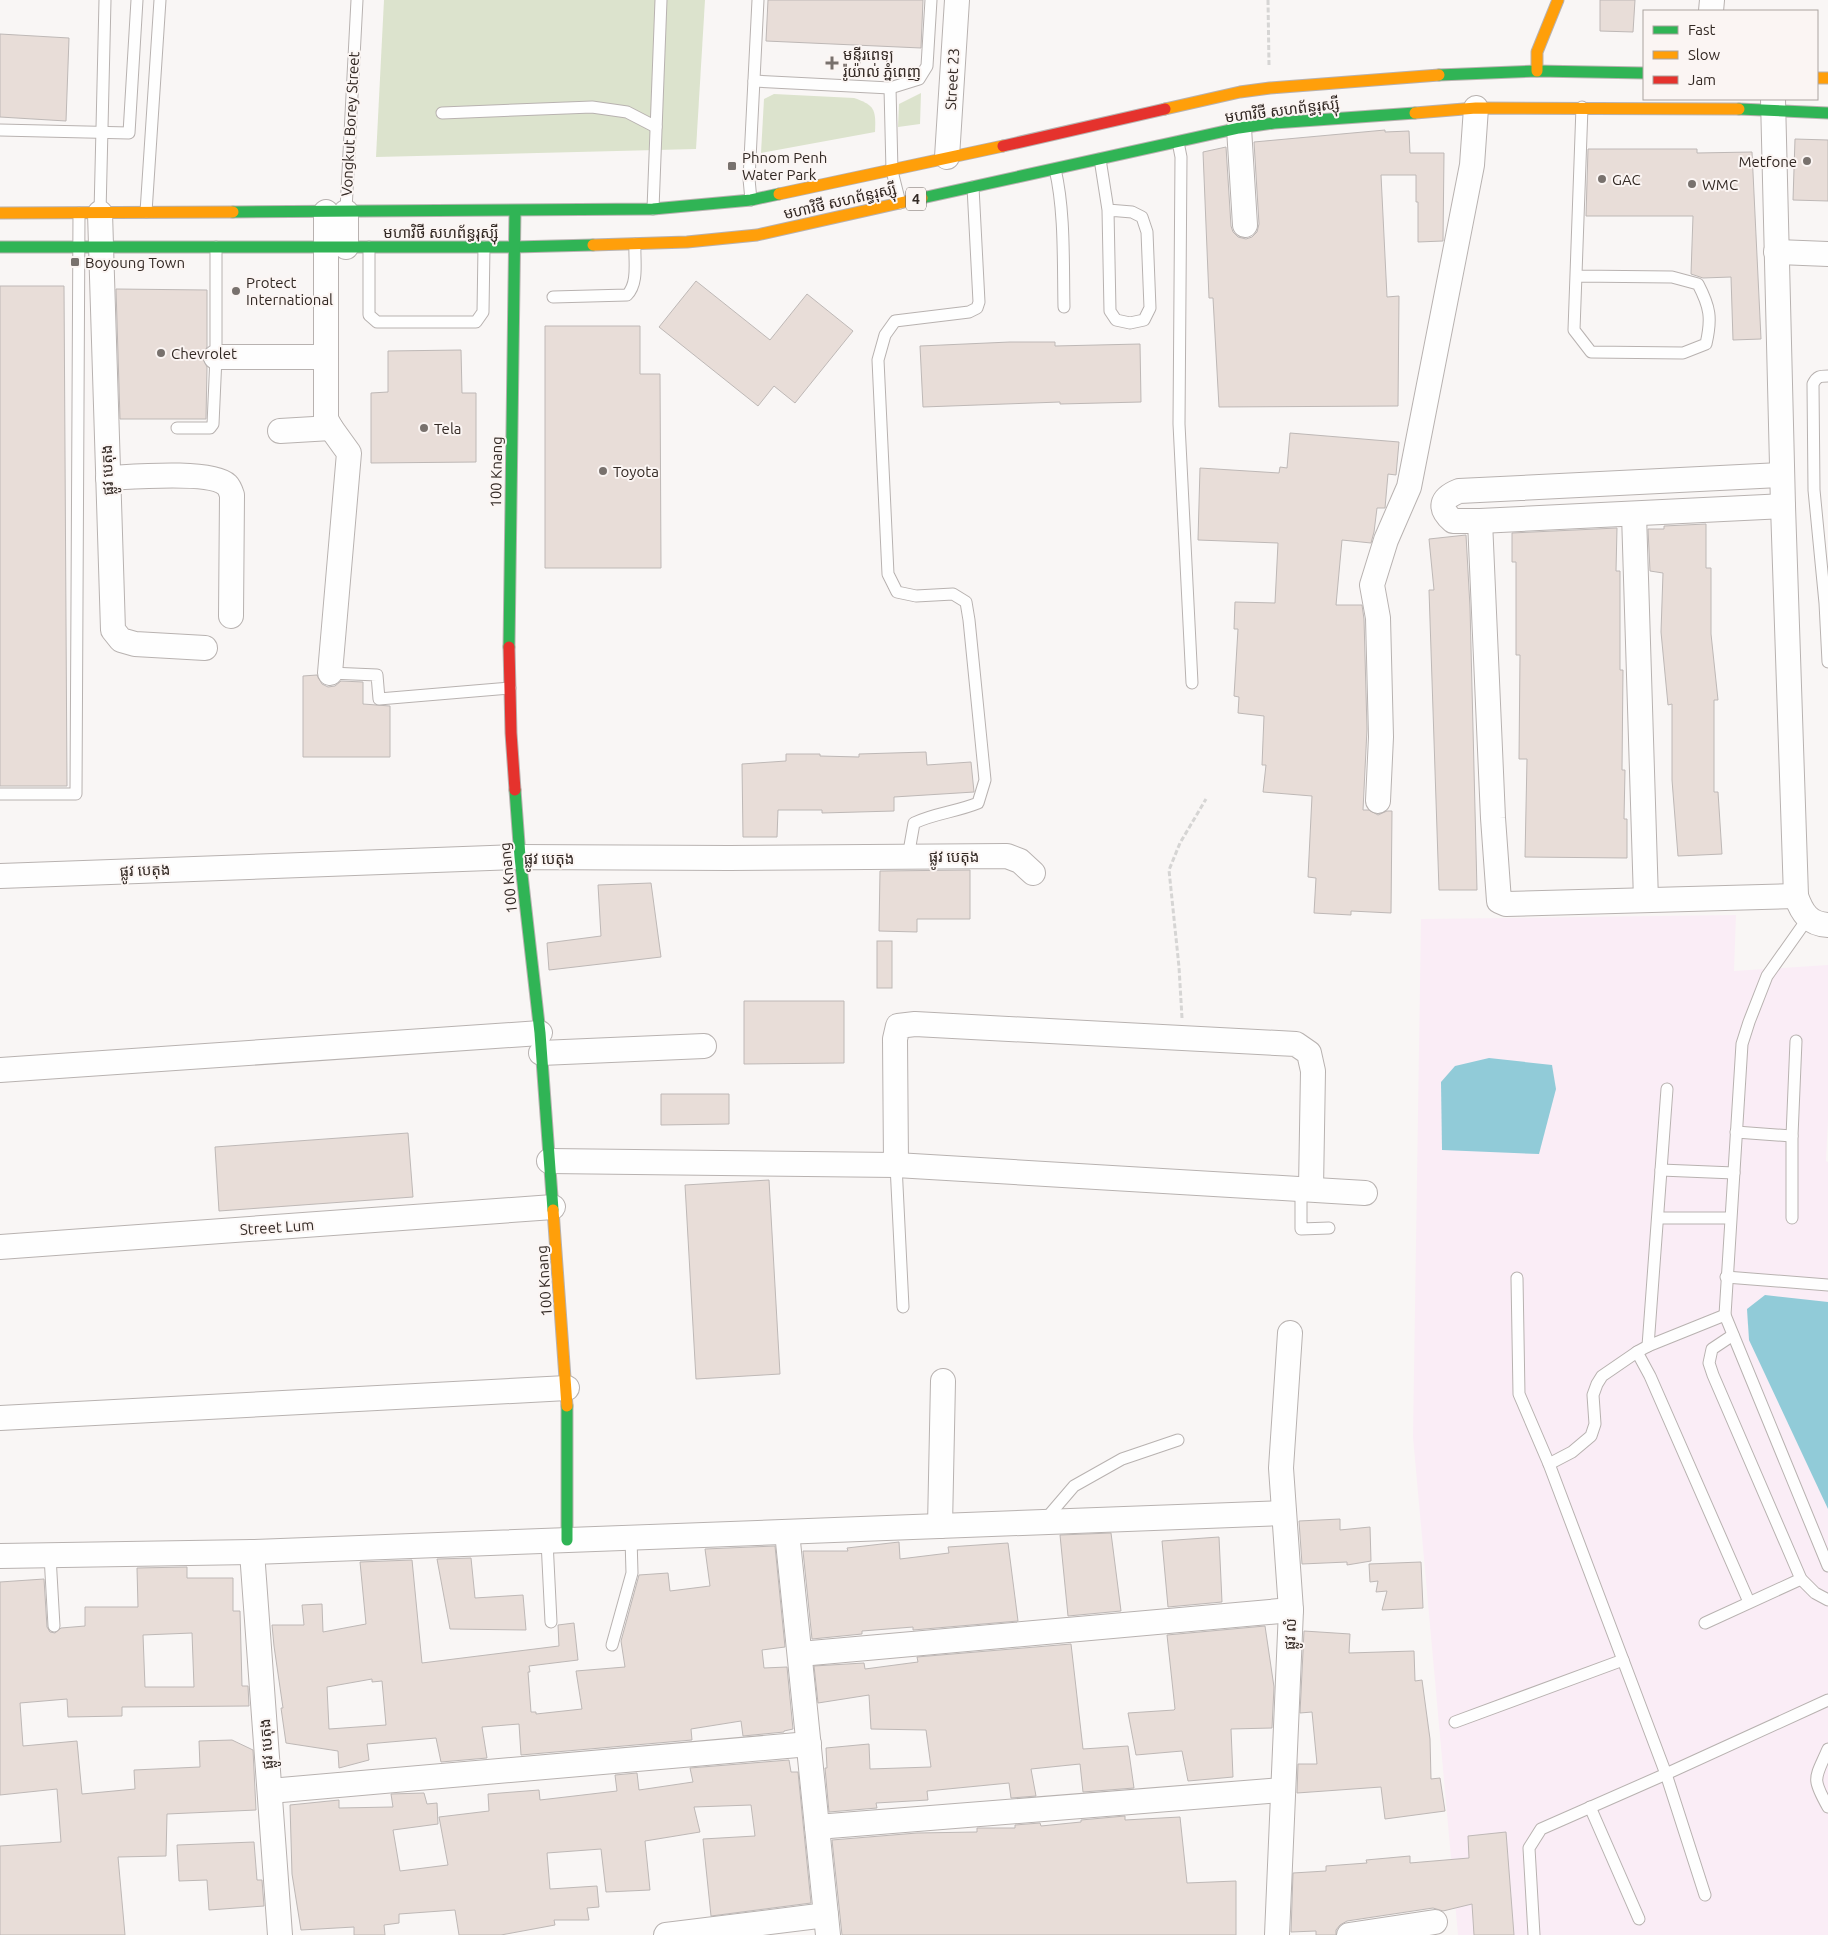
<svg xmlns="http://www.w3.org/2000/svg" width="1828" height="1935" font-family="Ubuntu,'Noto Sans Khmer',sans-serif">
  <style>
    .education { fill: #faedf6 }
    .green { fill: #dce3cd }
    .water { fill: #91cbd8 }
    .building { fill: #e8ddd8; stroke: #beb8b6; fill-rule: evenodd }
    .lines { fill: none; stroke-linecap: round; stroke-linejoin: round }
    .lane-casing { stroke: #b8b2b0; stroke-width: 13 }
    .street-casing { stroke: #b8b2b0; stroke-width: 26 }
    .fast-casing { stroke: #b8b2b0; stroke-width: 13 }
    .slow-casing { stroke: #b8b2b0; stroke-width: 13 }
    .jam-casing { stroke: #b8b2b0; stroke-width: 13 }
    .path { stroke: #d6d5d4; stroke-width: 3; stroke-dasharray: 5 2.5; stroke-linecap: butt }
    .lane { stroke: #fefefe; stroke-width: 11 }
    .street { stroke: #fefefe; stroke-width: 24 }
    .fast { stroke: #30b455; stroke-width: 11 }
    .slow { stroke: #ff9f0a; stroke-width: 11 }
    .jam { stroke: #e5322d; stroke-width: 11 }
    .poi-dot { fill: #78716d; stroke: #fbf5f3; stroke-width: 2 }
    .labels { text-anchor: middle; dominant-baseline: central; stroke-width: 4; stroke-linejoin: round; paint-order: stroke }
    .shield { fill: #fbf5f3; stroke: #6f6662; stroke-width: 1 }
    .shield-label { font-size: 14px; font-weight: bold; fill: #332924 }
    .poi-label { font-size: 15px; fill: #332924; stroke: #fbf5f3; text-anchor: start }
    .street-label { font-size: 15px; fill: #332924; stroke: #fbf5f3 }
  </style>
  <rect width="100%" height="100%" fill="#f9f6f5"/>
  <path class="education" d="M1736,915L1734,971L1828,965V1119L1826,1161L1828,1162V1935H1458L1413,1437L1421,919Z"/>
  <g class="green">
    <path d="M384,0H705L696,149L376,157Z"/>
    <path d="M921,93L920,124L898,127L899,104Z"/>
    <path d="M774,94L854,98C875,105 876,110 875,132L761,153L764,99Z"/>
  </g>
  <g class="water">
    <path d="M1489,1058L1552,1065L1556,1089L1539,1154L1442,1150L1441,1082L1455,1066Z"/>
    <path d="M1765,1295L1828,1302V1509L1749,1340L1747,1309Z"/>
  </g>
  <g class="building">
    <path d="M768,0H923L921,48L766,41Z"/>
    <path d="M1600,0H1635L1633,32L1600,31Z"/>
    <path d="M0,34L69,38L66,121L0,117Z"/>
    <path d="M1385,130V132L1409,131L1410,153H1444L1443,241L1418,242V202H1416V175H1381L1387,297L1399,296L1398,406L1219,407L1213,298H1209L1203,152L1226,147L1231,226L1233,232L1238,237L1246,239L1252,237L1257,232L1259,224L1254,142Z"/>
    <path d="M1795,139L1828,140V201L1793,200Z"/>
    <path d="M1588,149H1697V153L1752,152L1761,339L1733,340L1731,277L1703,278L1691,274L1693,216H1586Z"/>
    <path d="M696,281L770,340L807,294L853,331L795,403L774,386L758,406L659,327Z"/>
    <path d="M0,286H64L67,786H0Z"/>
    <path d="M116,289L207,290V347L202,357L207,367L206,419H120Z"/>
    <path d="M545,326H640V374H660L661,568H545Z"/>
    <path d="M1010,342H1055V346L1140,344L1141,402L1060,404V402L923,407L920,346Z"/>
    <path d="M461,350L462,393H476V462L371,463V393L388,392V351Z"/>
    <path d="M1290,433L1399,442L1396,475L1388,474L1385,508H1377L1374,532L1371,543L1342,540L1336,605H1362L1364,619L1367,729L1363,810H1369L1378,815L1387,811H1392L1391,913L1351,911V915L1314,913L1316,878L1308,877L1312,796L1263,792L1266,765H1262L1264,716L1238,713L1239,697L1234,696L1238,629H1234L1235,602L1275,603L1278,543L1198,540L1200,468L1279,473L1280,467L1287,468Z"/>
    <path d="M1706,524V568H1711V634L1718,700H1714V792H1718L1722,854L1678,856L1672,780V704L1668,705L1661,632L1663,573L1650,571L1648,529H1664V526Z"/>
    <path d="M1617,528L1616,571H1620V670H1623L1622,770H1625L1624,819H1627V858L1525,857L1527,759H1519L1520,655H1516V562H1512V533Z"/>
    <path d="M1466,535L1470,607L1477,890H1439L1429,590H1434L1429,539Z"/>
    <path d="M317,675L322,684L328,687L335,686L341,681L363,682V704L390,706V757H303V676Z"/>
    <path d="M926,752L927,765L971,762L974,792L894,797V811L822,813V810H778L777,837H743L742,764L786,761V754H820V756L859,757V754Z"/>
    <path d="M970,870V919H917V932L879,931L880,871Z"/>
    <path d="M651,883L661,957L549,970L547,943L601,936L598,885Z"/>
    <rect x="877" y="941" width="15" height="47"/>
    <path d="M744,1001H844V1063L744,1064Z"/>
    <path d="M661,1094H729V1124L661,1125Z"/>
    <path d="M408,1133L413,1197L219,1211L215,1147Z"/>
    <path d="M769,1180L780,1374L696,1379L685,1185Z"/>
    <path d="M1340,1519V1530L1370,1527L1371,1561L1347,1565V1562L1302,1564L1299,1521Z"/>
    <path d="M1111,1533L1121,1611L1068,1616L1060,1535Z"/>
    <path d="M1219,1537L1222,1602L1168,1607L1162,1541Z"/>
    <path d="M899,1542L900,1559L949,1553L948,1547L1008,1543L1018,1621L913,1630V1627L862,1631V1634L812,1639L803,1551H848L847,1548Z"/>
    <path d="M775,1546L785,1647L762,1650L764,1668L787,1667L793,1729L784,1731V1732L743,1736L741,1721L691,1729L692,1740L521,1755L519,1724L482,1727L487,1758L441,1762L436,1738L367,1744L369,1760L339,1768L338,1751L286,1743L281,1708H283L274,1646L272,1625H304L302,1605L322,1604L323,1632L366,1624L360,1562L412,1560L422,1663L559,1646L558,1625L574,1623L578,1660L529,1666L530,1672H528L531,1712H536V1714L582,1709L576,1671L625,1667L621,1641L639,1575L668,1573L670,1591L710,1586L705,1549ZM372,1679V1682L382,1681L386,1725L329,1729L327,1687Z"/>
    <path d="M471,1558L475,1598L523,1595L526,1630L450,1629L437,1559Z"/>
    <path d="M1421,1562L1423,1608L1382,1610L1387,1591L1376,1592L1378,1581L1370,1582L1369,1564Z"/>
    <path d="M187,1567V1578H233V1611H240L242,1686H248L249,1706L122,1707V1716L68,1717L67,1699L20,1703L23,1746L77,1741L82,1794L135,1789L134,1770L200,1767L199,1741L232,1740L253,1750L256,1810L167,1814L166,1856L118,1857L125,1935H0V1846L61,1842L57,1789L0,1795V1582L44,1579L47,1627L50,1632L55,1633L61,1628L85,1626V1607H138L137,1568ZM192,1633L194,1687H145L143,1635Z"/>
    <path d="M1265,1626L1274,1687L1272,1728L1231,1729L1233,1777L1188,1781L1182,1751L1136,1755L1128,1713L1174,1710L1175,1709L1167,1635Z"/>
    <path d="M1304,1631L1350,1634L1349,1653L1414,1651L1415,1681L1422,1680L1430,1739L1431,1779L1440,1778L1445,1811L1385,1819L1381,1787L1297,1793L1298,1764H1317L1312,1712L1300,1713Z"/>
    <path d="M1071,1644L1083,1749L1128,1746L1134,1788L1083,1792L1080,1764L1031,1769L1036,1796L1011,1798L1009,1783L927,1791L928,1800L876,1803L877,1808L829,1812L825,1768H827L826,1748L869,1744L870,1769L931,1767L926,1730L871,1729L869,1695L818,1703L814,1666L864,1663L865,1669L918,1662L917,1657Z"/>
    <path d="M789,1760L791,1772H798L811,1903L711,1916L703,1839L755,1836L751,1805L694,1807L700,1832L645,1841L650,1890L606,1892L601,1849L547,1853L550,1889L597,1886L599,1907L587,1908L589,1920H554L555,1925L501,1935H459L455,1910L399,1914V1923L384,1925L385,1935H354V1927L301,1930L292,1874L290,1805L339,1800V1808L393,1807L391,1794L424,1793L427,1804L437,1803L438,1824L393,1830L400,1871L448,1865L439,1817L489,1811L488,1794L539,1790L540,1800L617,1791L615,1775L637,1773L639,1790L693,1782L690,1768Z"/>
    <path d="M1125,1816V1820L1180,1817L1187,1883L1236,1881V1935H842L832,1840L917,1833L977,1832V1828H1015V1825L1040,1823L1041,1826L1081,1822V1820Z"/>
    <path d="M1506,1832L1514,1935H1474L1472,1904L1443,1911L1433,1908L1347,1921L1340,1925L1336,1930V1935H1316V1931L1291,1932L1293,1873L1326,1871V1866L1367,1863L1366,1860L1410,1856V1863L1469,1858L1468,1836Z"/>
    <path d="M254,1842L257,1880H262L264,1906L209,1910L207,1880L179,1881L177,1845Z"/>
  </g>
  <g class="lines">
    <defs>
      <g id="lane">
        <path d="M754,81L890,88L919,79L927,66L931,0"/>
        <path d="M890,88L892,171L900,203"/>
        <path d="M442,113L592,107L627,112L656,127"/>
        <path d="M0,130L129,133L137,0"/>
        <path d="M1178,142L1181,157L1179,424L1192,683"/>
        <path d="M1100,159L1108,210L1110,311L1116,320L1130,323L1144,320L1150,308L1147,232L1142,217L1132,212L1108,210"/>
        <path d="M1055,169C1065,211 1063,263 1064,307"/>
        <path d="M751,200L749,179L758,0"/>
        <path d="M653,209L661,0"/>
        <path d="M346,210L357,0"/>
        <path d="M146,212L160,0"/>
        <path d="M100,213L105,0"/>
        <path d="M369,247V315L377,322H476L483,312L484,247"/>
        <path d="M1576,276L1672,277L1698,284C1710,307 1712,318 1706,344L1683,353L1591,352L1574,330L1582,107"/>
        <path d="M553,297L627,295C639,283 634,260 635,244"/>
        <path d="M1828,376C1820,376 1817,376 1813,384L1814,490L1825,603L1828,662"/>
        <path d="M177,428H210L213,424L216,357V247"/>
        <path d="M330,673L377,675L379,699L510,688"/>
        <path d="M0,794H76L79,213"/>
        <path d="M908,857L914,823C935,813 956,812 978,803L985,780L969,620L966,602L953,594L916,596L897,592L888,574L878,360L885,335L895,321L969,312L977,308L979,302L973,187"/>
        <path d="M1808,918L1767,976L1749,1022L1742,1044L1725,1315L1828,1566"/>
        <path d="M1736,1132L1792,1136"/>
        <path d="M896,1165L903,1307"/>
        <path d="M1661,1170L1734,1173"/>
        <path d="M1301,1188V1229L1329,1228"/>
        <path d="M1658,1218H1730"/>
        <path d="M1792,1218V1136L1796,1041"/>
        <path d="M1726,1277L1828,1285"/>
        <path d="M1517,1278L1519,1394L1549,1464L1666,1774L1705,1895"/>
        <path d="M1725,1315L1648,1346L1637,1352L1650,1376L1749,1602"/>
        <path d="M1733,1335L1712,1349L1709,1363L1713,1375L1801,1579L1815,1593L1828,1600"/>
        <path d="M1648,1346L1667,1089"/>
        <path d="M1549,1464L1572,1452L1591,1436L1595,1424L1593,1395L1597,1384L1602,1376L1637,1352"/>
        <path d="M1044,1521L1074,1486L1122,1459L1178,1440"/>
        <path d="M547,1541L551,1622"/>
        <path d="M50,1556L54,1626"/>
        <path d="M1705,1623L1801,1579"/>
        <path d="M612,1645L632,1573L631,1538"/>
        <path d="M1455,1722L1623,1660"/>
        <path d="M1828,1749C1815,1779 1811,1777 1828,1807"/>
        <path d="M1590,1807L1639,1919"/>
        <path d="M1534,1935L1529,1848L1541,1829L1666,1774L1828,1700"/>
      </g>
      <g id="street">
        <path d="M1711,11L1712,0"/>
        <path d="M1773,99L1783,506L1796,896C1802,913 1809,924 1828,925"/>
        <path d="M1239,128L1245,225"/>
        <path d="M947,157L957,0"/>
        <path d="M326,212V419L331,428L349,453L330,673"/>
        <path d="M346,212V247"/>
        <path d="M100,213L113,630L121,640L135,644L205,648"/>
        <path d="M1776,252L1828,254"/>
        <path d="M216,357H326"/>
        <path d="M280,431L331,428"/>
        <path d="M1782,475L1459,491C1441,498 1438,508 1453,521H1480L1783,506"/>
        <path d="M108,478C131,477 211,470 227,485C229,487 231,492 232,495L231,616"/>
        <path d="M1634,514L1646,900"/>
        <path d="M1480,521L1493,818L1499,901L1506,904L1796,896"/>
        <path d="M1378,801L1381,737L1378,618L1372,585L1386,540L1409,487L1472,165L1476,108"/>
        <path d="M0,876L520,857L729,858L1007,856L1020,861L1033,873"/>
        <path d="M541,1053L704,1046"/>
        <path d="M0,1070L540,1033"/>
        <path d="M549,1161L896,1165L1365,1193"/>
        <path d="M896,1165L895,1039L898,1026L915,1024L1296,1044L1309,1053L1313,1071L1311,1188"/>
        <path d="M0,1247L553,1207"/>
        <path d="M0,1418L567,1388"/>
        <path d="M940,1526L943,1381"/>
        <path d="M787,1532L828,1935"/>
        <path d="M252,1552L280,1935"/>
        <path d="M0,1556L252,1552L1284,1513"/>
        <path d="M800,1654L1291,1610"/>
        <path d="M270,1791L809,1744"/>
        <path d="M817,1827L1282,1790"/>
        <path d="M666,1935L826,1915"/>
        <path d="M1277,1935L1291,1610L1281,1468L1290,1333"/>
        <path d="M1349,1935L1435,1922"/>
      </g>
      <g id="fast">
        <path d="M1439,75L1537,71L1644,73"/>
        <path d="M1739,109L1828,113"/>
        <path d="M922,198L1239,128L1274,123L1415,113"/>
        <path d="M233,212L653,209L751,200L779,194"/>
        <path d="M0,247H515L593,245"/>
        <path d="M509,647L515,211"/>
        <path d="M515,790L520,857L540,1033L553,1210"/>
        <path d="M567,1406V1540"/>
      </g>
      <g id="slow">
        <path d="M1537,71V52L1558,0"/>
        <path d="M1817,78H1828"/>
        <path d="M1165,109L1240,92L1270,88L1439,75"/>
        <path d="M1415,113L1476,108L1739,109"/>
        <path d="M779,194L1003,146"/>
        <path d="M0,213L233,212"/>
        <path d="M593,245L687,242L757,235L922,198"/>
        <path d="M553,1210L567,1406"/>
      </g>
      <g id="jam">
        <path d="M1003,146L1165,109"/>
        <path d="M509,647L511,733L515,790"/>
      </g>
    </defs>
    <use href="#lane" class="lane-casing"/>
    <use href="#street" class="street-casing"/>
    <use href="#fast" class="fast-casing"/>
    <use href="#slow" class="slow-casing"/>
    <use href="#jam" class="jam-casing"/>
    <g class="path">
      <path d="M1268,0L1269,65"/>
      <path d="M1182,1018L1179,967L1169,870L1180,843L1206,799"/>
    </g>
    <use href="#lane" class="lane"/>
    <use href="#street" class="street"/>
    <use href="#fast" class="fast"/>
    <use href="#slow" class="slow"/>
    <use href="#jam" class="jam"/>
  </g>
  <g class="poi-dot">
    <path d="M829.5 55.5h5v5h5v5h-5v5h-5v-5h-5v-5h5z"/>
    <circle cx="1807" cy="161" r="5"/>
    <rect x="727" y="161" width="10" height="10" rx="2.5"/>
    <circle cx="1602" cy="179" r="5"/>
    <circle cx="1692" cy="184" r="5"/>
    <rect x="70" y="257" width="10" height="10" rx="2.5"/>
    <circle cx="236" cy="291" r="5"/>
    <circle cx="161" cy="353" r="5"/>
    <circle cx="424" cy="428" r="5"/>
    <circle cx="603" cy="471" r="5"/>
  </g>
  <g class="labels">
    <rect class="shield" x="906" y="187.5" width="20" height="23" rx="4"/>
    <g class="shield-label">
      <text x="916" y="199">4</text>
    </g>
    <g class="poi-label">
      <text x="843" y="54">មន្ទីរពេទ្យ<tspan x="843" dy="17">រ៉ូយ៉ាល់ ភ្នំពេញ</tspan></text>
      <text x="742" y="157">Phnom Penh<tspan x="742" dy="17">Water Park</tspan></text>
      <text x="1797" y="161" text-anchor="end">Metfone</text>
      <text x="1612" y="179">GAC</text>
      <text x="1702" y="184">WMC</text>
      <text x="85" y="262">Boyoung Town</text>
      <text x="246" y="282">Protect<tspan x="246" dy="17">International</tspan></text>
      <text x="171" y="353">Chevrolet</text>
      <text x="434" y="428">Tela</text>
      <text x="613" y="471">Toyota</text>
    </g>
    <g class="street-label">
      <text transform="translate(952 79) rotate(-87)">Street 23</text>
      <text transform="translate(1282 110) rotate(-7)">មហាវិថី សហព័ន្ធរុស្ស៊ី</text>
      <text transform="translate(350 124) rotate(-87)">Vongkut Borey Street</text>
      <text transform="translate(840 201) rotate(-13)">មហាវិថី សហព័ន្ធរុស្ស៊ី</text>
      <text x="441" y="232">មហាវិថី សហព័ន្ធរុស្ស៊ី</text>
      <text transform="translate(107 470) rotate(-92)">ផ្លូវ បេតុង</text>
      <text transform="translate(496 472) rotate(-89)">100 Knang</text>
      <text x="954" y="856">ផ្លូវ បេតុង</text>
      <text x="549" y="858">ផ្លូវ បេតុង</text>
      <text transform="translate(145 870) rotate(-2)">ផ្លូវ បេតុង</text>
      <text transform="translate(508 878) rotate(-96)">100 Knang</text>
      <text transform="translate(277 1227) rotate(-4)">Street Lum</text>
      <text transform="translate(544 1281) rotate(-94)">100 Knang</text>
      <text transform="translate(1290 1634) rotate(-87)">ផ្លូវ លំ</text>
      <text transform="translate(266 1744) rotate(-94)">ផ្លូវ បេតុង</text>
    </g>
  </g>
  <rect x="1643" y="10" width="175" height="90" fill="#fbf5f3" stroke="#aba3a0"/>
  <rect x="1653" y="26" width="25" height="8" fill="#30b455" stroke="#aba3a0"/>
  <text x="1688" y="35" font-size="15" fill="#332924">Fast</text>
  <rect x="1653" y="51" width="25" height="8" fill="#ff9f0a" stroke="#aba3a0"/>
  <text x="1688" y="60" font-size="15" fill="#332924">Slow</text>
  <rect x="1653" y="76" width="25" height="8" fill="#e5322d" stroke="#aba3a0"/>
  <text x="1688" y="85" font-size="15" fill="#332924">Jam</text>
</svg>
